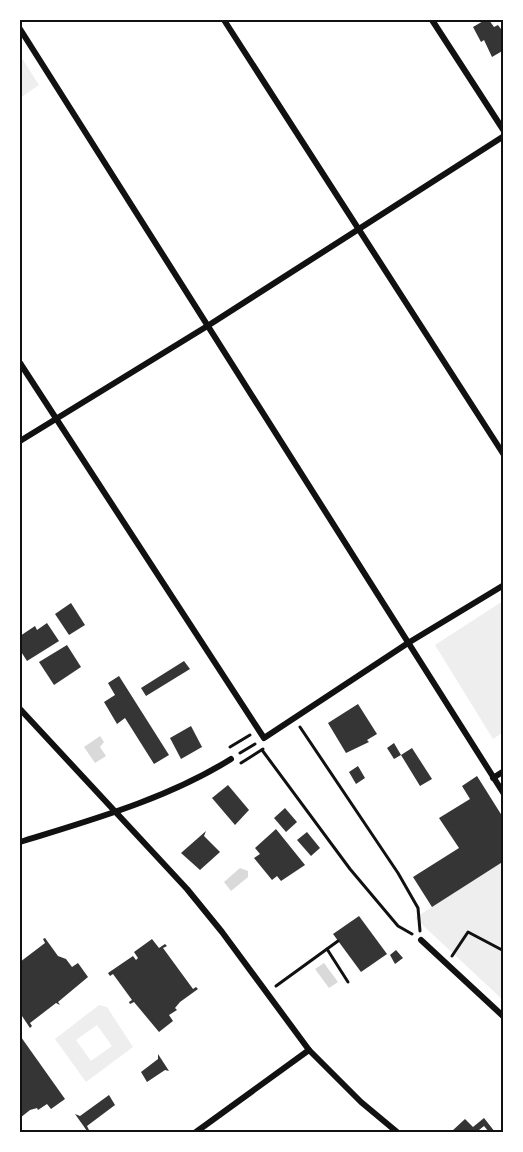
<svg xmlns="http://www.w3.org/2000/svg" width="523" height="1152" font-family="Raleway,sans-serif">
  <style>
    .green { fill: #eee; fill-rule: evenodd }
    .water { fill: #d9d9d9 }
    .building { fill: #353535 }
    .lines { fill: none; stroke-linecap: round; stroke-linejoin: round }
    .path { stroke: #111; stroke-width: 3 }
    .minor { stroke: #111; stroke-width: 6 }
    .neatline { fill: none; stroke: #111; stroke-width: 2 }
  </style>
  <rect width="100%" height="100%" fill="#fff"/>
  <g class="green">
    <path d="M20,55L39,85L20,98Z"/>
    <path d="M503,601V732L493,739L435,645Z"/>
    <path d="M503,861V1000L415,918Z"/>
    <path d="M99,1005L107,1007L133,1047L86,1082L55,1039ZM97,1025L112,1046L91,1061L76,1040Z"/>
  </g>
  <g class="water">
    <path d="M100,736L104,742L100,747L106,756L95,763L84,747Z"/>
    <path d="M240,868L248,871V877L231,891L224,882Z"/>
    <path d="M324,963L338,982L329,988L315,969Z"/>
  </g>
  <g class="building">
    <path d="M485,20H489L494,27L498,25L504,33V50L492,57L484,40L481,42L473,27Z"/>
    <path d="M71,603L85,625L69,635L55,614Z"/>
    <path d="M47,623L59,641L27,661L20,650V636L35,626L37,630Z"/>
    <path d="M67,645L81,667L54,685L39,662Z"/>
    <path d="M184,661L190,669L146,696L141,688Z"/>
    <path d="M119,676L169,755L154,764L125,718L117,724L104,702L115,695L108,683Z"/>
    <path d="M358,704L377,734L367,740L369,742L346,753L328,723Z"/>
    <path d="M191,726L202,747L181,759L170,738Z"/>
    <path d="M394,743L401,755L412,748L432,779L420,786L401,755L394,759L387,748Z"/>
    <path d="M358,766L365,778L356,784L349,772Z"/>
    <path d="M477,776L504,819V861L432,907L413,877L459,848L439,818L470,799L462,786Z"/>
    <path d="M228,785L249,810L235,825L212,798Z"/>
    <path d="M285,808L297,822L286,832L274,818Z"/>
    <path d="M276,829L305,865L281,881L277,876L272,880L254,858L260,854L255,848Z"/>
    <path d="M206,831L204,836L220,852L200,870L181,853Z"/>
    <path d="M307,832L320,848L311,856L297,840Z"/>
    <path d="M359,916L387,954L361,972L333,934Z"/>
    <path d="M45,938L58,956L66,959L72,967L78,963L88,977L58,1002L60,1005L56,1003L30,1023L32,1026L30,1028L20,1013V962L45,943L43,939Z"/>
    <path d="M152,939L159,948L165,944L167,946L163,948L193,989L196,987L198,989L180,1002L175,1008L177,1010L169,1015L173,1021L159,1032L134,1002L130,1004L129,1002L132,1000L113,974L110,976L108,973L133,956L136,960L138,958L134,952Z"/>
    <path d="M396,950L403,958L395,964L390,955Z"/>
    <path d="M21,1037L65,1099L51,1109L47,1104L38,1110L37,1108L30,1110L20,1118Z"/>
    <path d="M158,1054L169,1071L165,1070L147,1082L141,1072L158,1059Z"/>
    <path d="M109,1095L115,1105L87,1126L89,1130L87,1131L75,1114L80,1116Z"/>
    <path d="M484,1118L495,1132H489L484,1126L479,1130L481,1132L452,1131L465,1119L473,1127Z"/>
  </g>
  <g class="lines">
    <g class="path">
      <path d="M300,727L398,873L418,908L420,931"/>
      <path d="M230,747L250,735"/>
      <path d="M262,750L350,869L398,926L412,934"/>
      <path d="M240,753L255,744"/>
      <path d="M241,763L263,749"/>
      <path d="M327,949L348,982"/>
      <path d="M452,956L468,932L504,951"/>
      <path d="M276,986L338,941"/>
    </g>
    <g class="minor">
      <path d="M224,20L504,455"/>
      <path d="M432,20L504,131"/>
      <path d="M20,29L504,794"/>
      <path d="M20,363L264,738L408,643L504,585"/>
      <path d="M20,441L209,325L504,136"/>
      <path d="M20,709L187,889L222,932L309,1050L361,1102L397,1132"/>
      <path d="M493,778L504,771"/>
      <path d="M20,842C91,820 167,799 231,759"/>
      <path d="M421,940L504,1017"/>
      <path d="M196,1132L309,1050"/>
    </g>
  </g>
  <rect width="523" height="1152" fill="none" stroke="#ffffff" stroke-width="42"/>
  <rect x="21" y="21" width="481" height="1110" class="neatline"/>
</svg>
